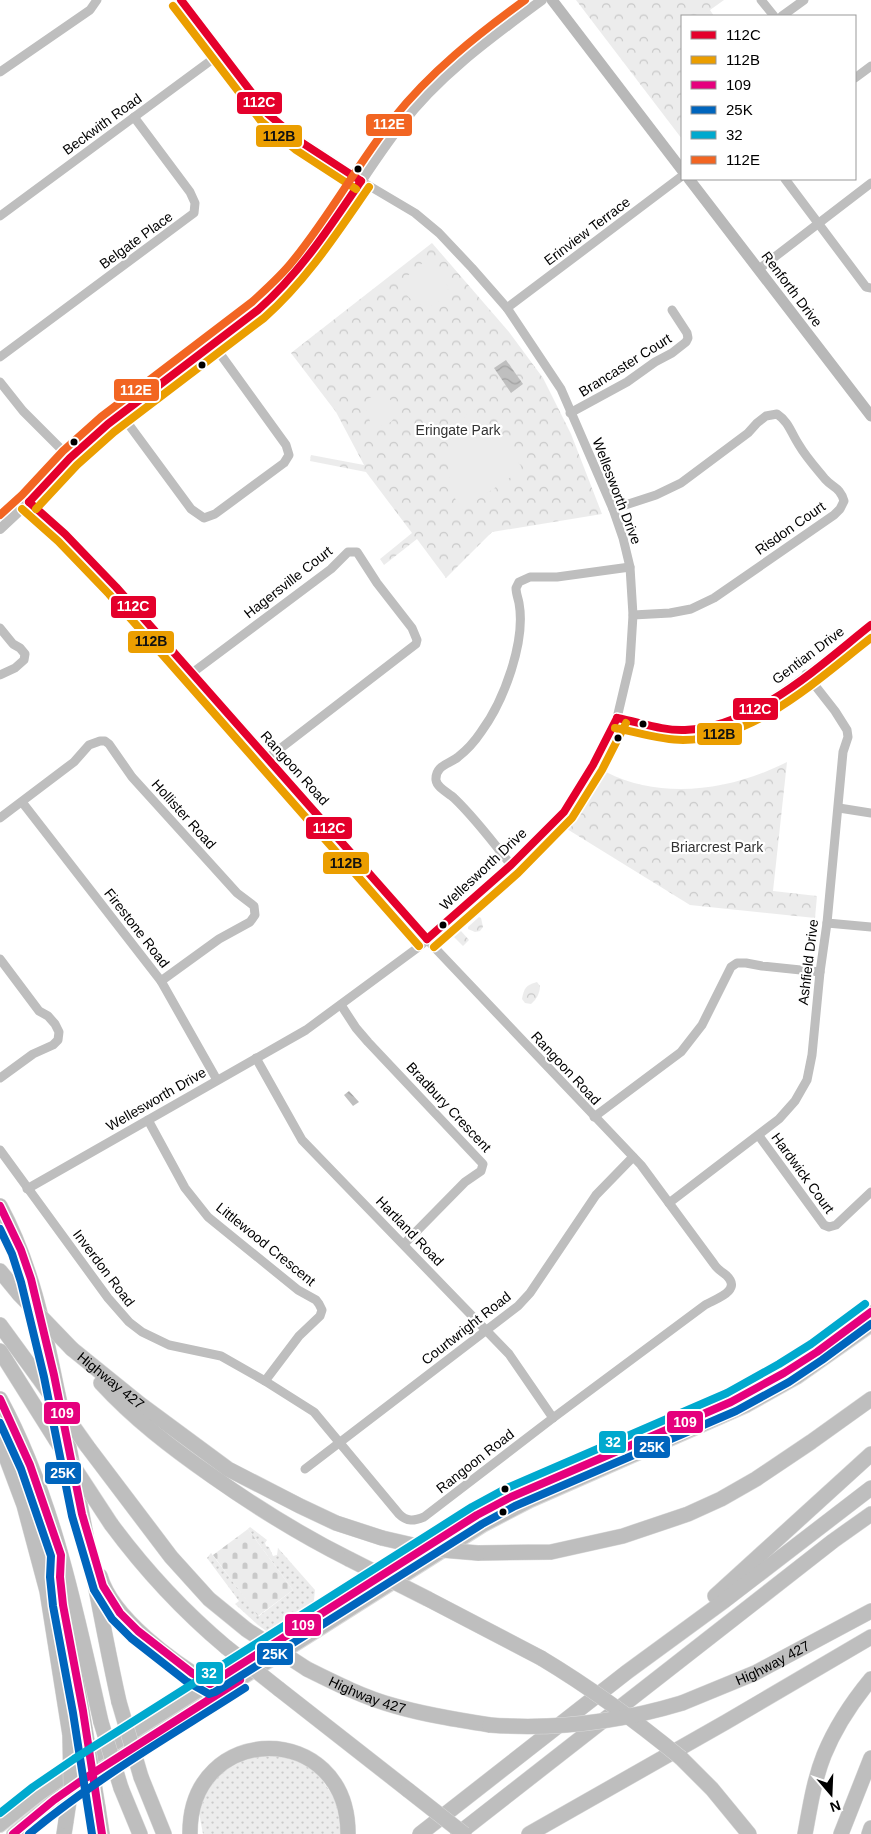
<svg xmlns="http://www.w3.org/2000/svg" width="871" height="1834" font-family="Arial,sans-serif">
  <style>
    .grass { fill: url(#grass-dots) }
    .forest { fill: url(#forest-crowns) }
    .cemetery { fill: url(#cemetery-stones) }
    .pitch { fill: #ececec }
    .water { fill: url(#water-waves) }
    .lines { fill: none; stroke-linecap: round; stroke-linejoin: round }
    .primary-casing { stroke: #dbdbdb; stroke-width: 14 }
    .motorway-casing { stroke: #dbdbdb; stroke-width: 16 }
    .minor { stroke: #bebebe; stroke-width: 9 }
    .tertiary { stroke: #bebebe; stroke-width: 10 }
    .secondary { stroke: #b8b8b8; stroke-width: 11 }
    .primary { stroke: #bebebe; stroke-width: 12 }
    .motorway { stroke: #bebebe; stroke-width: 15 }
    .motorway-bridge-casing { stroke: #dbdbdb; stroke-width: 16; stroke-linecap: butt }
    .motorway-bridge { stroke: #bebebe; stroke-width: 15 }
    .bus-1-casing { stroke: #fff; stroke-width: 11 }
    .bus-2-casing { stroke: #fff; stroke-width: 11 }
    .bus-3-casing { stroke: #fff; stroke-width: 11 }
    .bus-4-casing { stroke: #fff; stroke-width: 11 }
    .bus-5-casing { stroke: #fff; stroke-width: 11 }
    .bus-6-casing { stroke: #fff; stroke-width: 11 }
    .bus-1 { stroke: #e4002b; stroke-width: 8 }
    .bus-2 { stroke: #eb9e00; stroke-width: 8 }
    .bus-3 { stroke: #e5007d; stroke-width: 8 }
    .bus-4 { stroke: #0065bd; stroke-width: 8 }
    .bus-5 { stroke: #00a9ce; stroke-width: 8 }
    .bus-6 { stroke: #f26522; stroke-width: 8 }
    .bus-dot { fill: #000; stroke: #fff; stroke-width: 2 }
    .labels { text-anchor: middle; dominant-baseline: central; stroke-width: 4.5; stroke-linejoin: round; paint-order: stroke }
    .street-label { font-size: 14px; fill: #000; stroke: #fff }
    .park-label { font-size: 14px; fill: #333; stroke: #fff }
    .line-badge { stroke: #fff; stroke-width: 2 }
    .badge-label { font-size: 14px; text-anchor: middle; font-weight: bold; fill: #fff }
    .pale-badge-label { font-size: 14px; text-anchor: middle; font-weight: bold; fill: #111 }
  </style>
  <defs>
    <pattern id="grass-dots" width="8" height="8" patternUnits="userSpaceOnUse" patternTransform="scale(1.25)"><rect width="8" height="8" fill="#ececec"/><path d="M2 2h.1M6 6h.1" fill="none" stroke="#c9c9c9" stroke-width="1.8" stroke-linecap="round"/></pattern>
    <pattern id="forest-crowns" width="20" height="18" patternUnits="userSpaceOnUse" patternTransform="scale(1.25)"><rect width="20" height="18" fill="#ececec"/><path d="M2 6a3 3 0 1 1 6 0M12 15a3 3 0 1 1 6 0" fill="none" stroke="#c9c9c9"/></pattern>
    <pattern id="cemetery-stones" width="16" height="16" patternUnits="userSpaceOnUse" patternTransform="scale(1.25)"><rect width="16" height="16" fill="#ececec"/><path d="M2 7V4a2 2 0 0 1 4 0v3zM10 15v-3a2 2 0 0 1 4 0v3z" fill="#c9c9c9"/></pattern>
    <pattern id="water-waves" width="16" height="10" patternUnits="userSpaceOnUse" patternTransform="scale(1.25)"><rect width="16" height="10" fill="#bfbfbf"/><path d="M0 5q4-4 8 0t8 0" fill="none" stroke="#a2a2a2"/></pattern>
  </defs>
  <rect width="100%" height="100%" fill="#fff"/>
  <g class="grass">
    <path d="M871,1305V1307L816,1348L717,1404L790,1358L842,1319Z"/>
    <path d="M492,1498L494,1499L434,1537L431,1536L460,1515Z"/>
    <path d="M250,1527L267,1540L265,1543L266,1546L269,1547L273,1556L277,1555L278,1548L315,1590L314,1600L316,1606L272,1635L258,1625L235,1604L239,1601L207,1558L211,1553L259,1616L293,1590L248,1529Z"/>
    <path d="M257,1754L289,1757L316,1771L335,1799L341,1825L340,1834H203L198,1807L209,1784L232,1763Z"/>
    <path d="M49,1782L0,1821V1809L26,1790Z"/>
  </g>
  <g class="forest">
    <path d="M576,0H724L710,10L714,16H682V139Z"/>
    <path d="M432,243L509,332L543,378L571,434L602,514L492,532L446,578L417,539L384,565L380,559L412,533L366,472L310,461L311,455L364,465L336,412L291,353Z"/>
    <path d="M787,762L773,891L817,896L815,918L690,905L567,829L591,797L606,772C663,801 732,790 787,762Z"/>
    <path d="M479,917L481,918L483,927L480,931L475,932L468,929V927Z"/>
    <path d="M461,931L469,940L463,946L454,937Z"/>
    <path d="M537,982L540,986C540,993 536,1000 531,1004L525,1003L522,999C524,988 526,985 537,982Z"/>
  </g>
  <path class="cemetery" d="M248,1529L293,1590L258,1616L213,1555Z"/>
  <g class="pitch">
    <path d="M425,261L431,264L449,287C447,291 445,297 441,300C423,315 407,299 399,283Z"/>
    <path d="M378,395L386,396L393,402L397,415L391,422L372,430C371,418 362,409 369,398Z"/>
    <path d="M472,407L521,466V470L461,511C441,473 444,440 472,407Z"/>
  </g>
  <g class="water">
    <path d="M506,360L523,384L511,393L494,368Z"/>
    <path d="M349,1091L359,1102L353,1106L344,1095Z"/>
  </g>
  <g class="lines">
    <defs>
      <g id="primary">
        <path d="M0,1826L39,1795L79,1767L477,1515L511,1497L731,1402L784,1373L817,1352L871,1312"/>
        <path d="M13,1834L54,1800L81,1781L483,1526L531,1501L747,1406L797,1378L871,1326"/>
      </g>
      <g id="motorway">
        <path d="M0,1206C31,1263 44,1327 57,1390C80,1494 96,1599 119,1702"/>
        <path d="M0,1271L19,1294"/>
        <path d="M0,1325L38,1377"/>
        <path id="s1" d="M72,1349L140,1404L228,1469L300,1506L336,1523L382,1538"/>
        <path d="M0,1351L56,1440"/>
        <path d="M101,1383C134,1419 172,1448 212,1476C256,1507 301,1535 349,1559"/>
        <path d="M0,1399C54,1499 76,1612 101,1722"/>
        <path d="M0,1441L24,1505L47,1591L70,1735"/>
        <path d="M87,1446L171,1557L209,1599L247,1630"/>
        <path d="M111,1524C145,1570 182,1610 226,1647"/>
        <path d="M478,1553L551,1552L623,1536L688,1514L721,1499L756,1479L811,1442L871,1399"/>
        <path d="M100,1576C112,1618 173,1662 210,1684"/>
        <path d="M61,1584L63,1605L85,1729"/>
        <path d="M715,1596L871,1454"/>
        <path d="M428,1599L541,1658"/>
        <path id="s2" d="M307,1669C335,1683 365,1698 395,1706C426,1715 458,1720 490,1725"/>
        <path d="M279,1689L408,1790"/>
        <path id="s3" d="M682,1703L755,1673L871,1611"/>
        <path d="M681,1758L712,1789L749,1834"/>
        <path d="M141,1777L164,1834"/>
        <path d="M121,1788L140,1834"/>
        <path d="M98,1808L102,1834"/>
        <path d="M64,1834L66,1821"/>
        <path d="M190,1834C189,1721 348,1719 348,1834"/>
        <path d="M420,1834L627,1672L724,1601L871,1488"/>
        <path d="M458,1834L833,1541L871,1514"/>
        <path d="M529,1834L726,1722L871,1637"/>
        <path d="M805,1834C810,1807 814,1780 824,1755C835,1728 852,1702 871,1679"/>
        <path d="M841,1834L871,1758"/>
        <path d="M869,1834L871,1828"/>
      </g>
    </defs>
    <use href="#primary" class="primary-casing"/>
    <use href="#motorway" class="motorway-casing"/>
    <g class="minor">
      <path d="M761,0L774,16"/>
      <path d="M782,16L804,0"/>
      <path d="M0,72L90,10L97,0"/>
      <path d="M855,78L871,66"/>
      <path d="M785,179L866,287L871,288"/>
      <path d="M0,216L221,53"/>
      <path d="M759,269L871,183"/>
      <path d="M507,308L682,176"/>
      <path d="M0,357L194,213L195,203L190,192L134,117"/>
      <path d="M0,382L23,411L70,458"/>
      <path d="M570,413L627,382L655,362L672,353L686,342L688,338L687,333L672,310"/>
      <path d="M121,414L191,509L204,518L215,514L284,463L289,455L286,445L213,344"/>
      <path d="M613,509L656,495L681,483L748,433L757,423L766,416L777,414C789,422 791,433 799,445C806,457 816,468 825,479C833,488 840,487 844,501L840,509L834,515L714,598L691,609L670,613L633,615"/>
      <path d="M0,628L13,644L20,648L25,654L24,660L15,668L0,675"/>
      <path d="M192,673L331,569L348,552H357L377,583L412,628L417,640L416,644L268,758"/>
      <path d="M617,718C639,722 661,730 684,730C749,731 821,663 871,625"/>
      <path d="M22,802L161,981L217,1080"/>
      <path d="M839,808L871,813"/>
      <path d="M0,818L74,762L89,745L100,741H105L109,744L132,777L237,893L254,906L255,915L250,922L219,939L161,981"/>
      <path d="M511,865C493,842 475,818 454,798C449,793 437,788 436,780C435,765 450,764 458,757C467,750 475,741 481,732C504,701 526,641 519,603C518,598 516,593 516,588L519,582L530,577H557L630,567"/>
      <path d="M827,923L871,927"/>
      <path d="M0,959L39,1011L48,1016L55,1024L59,1032L58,1040L53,1045L33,1054L0,1078"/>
      <path d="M341,1005L356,1028L368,1042L483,1164L481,1171L465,1182L404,1244"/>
      <path d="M256,1058L302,1140L509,1354L553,1418"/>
      <path d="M594,1117L681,1052L702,1025L731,967L737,963H746L762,966L820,972"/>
      <path d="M148,1120L185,1188L208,1217L298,1290L316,1300L319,1304L322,1310L320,1316L299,1336L265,1381"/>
      <path d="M759,1136L824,1225L829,1227L836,1225L871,1192"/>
      <path d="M0,1150L108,1298L129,1322L142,1332L169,1345L221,1356L265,1381L314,1412L399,1514C407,1522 414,1521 424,1517L553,1418L705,1305C715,1299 743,1291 726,1275C722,1272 717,1269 714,1264L641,1165L434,947L268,758L116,587L65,534L29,502"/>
      <path d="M27,1189L306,1030L420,946L511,865L564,812L593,765L617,718L630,663L633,615L630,567L623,538L613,509L561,389L507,308L472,268L439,233L415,213L361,181"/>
      <path d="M669,1203L779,1119L795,1101L807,1080L812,1055L820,972L827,923L843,752L848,737L847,730L835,711L806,674"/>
      <path d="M305,1469L518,1306L530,1293L596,1195L633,1157"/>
    </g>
    <g class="tertiary">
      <path d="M181,0L268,114L301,142L361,181"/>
      <path d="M0,529L29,502L70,458L108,424L258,310C319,260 353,186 401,125C439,75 492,37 542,0"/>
    </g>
    <g class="secondary">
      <path d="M552,0L682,170"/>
      <path d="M689,179L871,416"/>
    </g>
    <use href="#primary" class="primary"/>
    <use href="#motorway" class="motorway"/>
    <defs>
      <g id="motorway-bridge">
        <path d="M19,1294L72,1349"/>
        <path d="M38,1377L87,1446"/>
        <path d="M56,1440L111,1524"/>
        <path d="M382,1538L430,1549L478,1553"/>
        <path d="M349,1559L428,1599"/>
        <path d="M247,1630L307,1669"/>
        <path d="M226,1647L279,1689"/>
        <path d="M541,1658C591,1688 636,1721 681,1758"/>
        <path d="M119,1702L141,1777"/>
        <path d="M101,1722L121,1788"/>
        <path d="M490,1725C556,1730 619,1722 682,1703"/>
        <path d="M85,1729L98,1808"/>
        <path d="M408,1790L464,1834"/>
        <path d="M66,1821L71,1788L70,1735"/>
      </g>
    </defs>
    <use href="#motorway-bridge" class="motorway-bridge-casing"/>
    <use href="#motorway-bridge" class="motorway-bridge"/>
    <defs>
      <g id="bus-1">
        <path d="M181,0L268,114L301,142L361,181"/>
        <path d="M29,502L65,534L116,587L427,939"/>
        <path d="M29,502L70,458L108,424L258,310C300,273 330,227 361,181"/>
        <path d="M617,718C639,722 662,731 685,730C755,727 818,667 871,625"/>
        <path d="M427,939L511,865L564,812L593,765L617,718"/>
      </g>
      <g id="bus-2">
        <path d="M173,6L261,121L296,150L356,189"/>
        <path d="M22,509L58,541L109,594L419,946"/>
        <path d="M36,509L77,465L114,432L264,318C307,280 337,233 369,187"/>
        <path d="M615,728C637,732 660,740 683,740C754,740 818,679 871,638"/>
        <path d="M434,947L518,873L572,818L602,770L626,723"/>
      </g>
      <g id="bus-3">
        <path d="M0,1206L21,1250L31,1279L54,1375L82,1514L103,1586L120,1613L138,1631L192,1673L210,1684L477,1515L511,1497L731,1402L784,1373L817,1352L871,1312"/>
        <path d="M0,1399L30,1465L61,1555L60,1577L63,1605L83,1711L102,1834"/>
        <path d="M13,1834L54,1800L81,1781L240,1680"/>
      </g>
      <g id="bus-4">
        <path d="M0,1229L12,1254L21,1282L44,1377L72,1516L94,1590L112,1619L131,1638L186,1681L209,1694L215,1692L482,1524L515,1506L736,1411L789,1382L822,1360L871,1324"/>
        <path d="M0,1423L21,1469L51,1556L50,1577L53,1606L73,1713L92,1834"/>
        <path d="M29,1834C96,1778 172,1735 245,1688"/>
      </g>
      <path id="bus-5" d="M0,1813L33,1787L74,1759L472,1507L507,1488L727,1393L779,1364L811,1344L865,1304"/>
      <path id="bus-6" d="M0,515L22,495L63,451L101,417L252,302C266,289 280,277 292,262C329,217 357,165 393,119C430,72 477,35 525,0"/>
    </defs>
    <use href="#bus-1" class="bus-1-casing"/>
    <use href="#bus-2" class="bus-2-casing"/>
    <use href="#bus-3" class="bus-3-casing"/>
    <use href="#bus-4" class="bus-4-casing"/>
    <use href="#bus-5" class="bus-5-casing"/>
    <use href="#bus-6" class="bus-6-casing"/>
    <use href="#bus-1" class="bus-1"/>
    <use href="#bus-2" class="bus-2"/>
    <use href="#bus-3" class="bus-3"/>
    <use href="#bus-4" class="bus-4"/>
    <use href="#bus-5" class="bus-5"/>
    <use href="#bus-6" class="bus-6"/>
  </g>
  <g class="bus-dot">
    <circle cx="358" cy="169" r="4.5"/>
    <circle cx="202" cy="365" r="4.5"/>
    <circle cx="74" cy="442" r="4.5"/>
    <circle cx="643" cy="724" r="4.5"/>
    <circle cx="618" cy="738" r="4.5"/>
    <circle cx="443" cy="925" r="4.5"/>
    <circle cx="505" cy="1489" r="4.5"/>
    <circle cx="503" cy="1512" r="4.5"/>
  </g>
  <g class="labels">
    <g class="street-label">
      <text transform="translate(102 124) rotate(-36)">Beckwith Road</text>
      <text transform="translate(587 231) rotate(-37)">Erinview Terrace</text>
      <text transform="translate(136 240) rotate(-36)">Belgate Place</text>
      <text transform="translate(792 289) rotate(53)">Renforth Drive</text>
      <text transform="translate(625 365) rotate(-32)">Brancaster Court</text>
      <text transform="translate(617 491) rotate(69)">Wellesworth Drive</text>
      <text transform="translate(790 528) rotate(-35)">Risdon Court</text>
      <text transform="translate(288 582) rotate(-38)">Hagersville Court</text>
      <text transform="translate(808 655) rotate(-37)">Gentian Drive</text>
      <text transform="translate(295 768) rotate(48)">Rangoon Road</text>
      <text transform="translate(184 814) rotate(48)">Hollister Road</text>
      <text transform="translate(483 869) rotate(-43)">Wellesworth Drive</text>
      <text transform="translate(137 928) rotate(52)">Firestone Road</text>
      <text transform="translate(808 962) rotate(-83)">Ashfield Drive</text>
      <text transform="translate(566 1068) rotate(47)">Rangoon Road</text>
      <text transform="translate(156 1099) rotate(-30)">Wellesworth Drive</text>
      <text transform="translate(449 1107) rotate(47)">Bradbury Crescent</text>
      <text transform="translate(803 1173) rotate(54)">Hardwick Court</text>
      <text transform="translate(410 1231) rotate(46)">Hartland Road</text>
      <text transform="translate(266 1244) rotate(39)">Littlewood Crescent</text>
      <text transform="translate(104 1268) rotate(53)">Inverdon Road</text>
      <text transform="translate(466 1328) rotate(-38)">Courtwright Road</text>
      <text stroke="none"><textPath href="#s1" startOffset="50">Highway 427</textPath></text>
      <text transform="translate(475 1461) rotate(-38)">Rangoon Road</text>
      <text stroke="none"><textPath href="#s3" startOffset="99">Highway 427</textPath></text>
      <text stroke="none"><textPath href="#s2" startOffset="66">Highway 427</textPath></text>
    </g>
    <g class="park-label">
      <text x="458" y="430">Eringate Park</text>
      <text x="717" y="847">Briarcrest Park</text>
    </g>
  </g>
  <g class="line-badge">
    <rect x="236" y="91" width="47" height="24" rx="5" fill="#e4002b"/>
    <rect x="365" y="113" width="48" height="24" rx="5" fill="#f26522"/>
    <rect x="255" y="124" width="48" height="24" rx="5" fill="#eb9e00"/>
    <rect x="113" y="378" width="47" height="24" rx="5" fill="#f26522"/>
    <rect x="110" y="595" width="47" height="24" rx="5" fill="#e4002b"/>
    <rect x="127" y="630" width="48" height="24" rx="5" fill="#eb9e00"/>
    <rect x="732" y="697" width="47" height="24" rx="5" fill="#e4002b"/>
    <rect x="696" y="722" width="47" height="24" rx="5" fill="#eb9e00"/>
    <rect x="305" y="816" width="48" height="24" rx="5" fill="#e4002b"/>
    <rect x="322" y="851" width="48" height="24" rx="5" fill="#eb9e00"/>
    <rect x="43" y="1401" width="38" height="24" rx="5" fill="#e5007d"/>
    <rect x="666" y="1410" width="38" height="24" rx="5" fill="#e5007d"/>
    <rect x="598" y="1430" width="29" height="24" rx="5" fill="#00a9ce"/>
    <rect x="633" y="1435" width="38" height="24" rx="5" fill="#0065bd"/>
    <rect x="44" y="1461" width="38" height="24" rx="5" fill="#0065bd"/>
    <rect x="284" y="1613" width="38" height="24" rx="5" fill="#e5007d"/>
    <rect x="256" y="1642" width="38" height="24" rx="5" fill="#0065bd"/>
    <rect x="195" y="1661" width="29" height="24" rx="5" fill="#00a9ce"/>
  </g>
  <g class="badge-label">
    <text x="259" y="107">112C</text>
    <text x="389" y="129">112E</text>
    <text x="136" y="395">112E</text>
    <text x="133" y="611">112C</text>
    <text x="755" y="714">112C</text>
    <text x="329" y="833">112C</text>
    <text x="62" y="1418">109</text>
    <text x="685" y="1427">109</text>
    <text x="613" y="1447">32</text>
    <text x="652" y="1452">25K</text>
    <text x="63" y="1478">25K</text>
    <text x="303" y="1630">109</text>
    <text x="275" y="1659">25K</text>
    <text x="209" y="1678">32</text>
  </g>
  <g class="pale-badge-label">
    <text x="279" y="141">112B</text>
    <text x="151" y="646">112B</text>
    <text x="719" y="739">112B</text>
    <text x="346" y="868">112B</text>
  </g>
  <rect x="681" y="15" width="175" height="165" fill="#ffffff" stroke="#999999"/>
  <rect x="691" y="31" width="25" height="8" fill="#e4002b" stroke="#999999"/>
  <text x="726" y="40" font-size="15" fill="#000000">112C</text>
  <rect x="691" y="56" width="25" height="8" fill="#eb9e00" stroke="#999999"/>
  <text x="726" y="65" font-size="15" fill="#000000">112B</text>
  <rect x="691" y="81" width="25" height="8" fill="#e5007d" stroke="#999999"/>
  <text x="726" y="90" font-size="15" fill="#000000">109</text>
  <rect x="691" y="106" width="25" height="8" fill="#0065bd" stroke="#999999"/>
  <text x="726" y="115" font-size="15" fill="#000000">25K</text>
  <rect x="691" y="131" width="25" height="8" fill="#00a9ce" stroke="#999999"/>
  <text x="726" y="140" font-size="15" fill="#000000">32</text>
  <rect x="691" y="156" width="25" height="8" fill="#f26522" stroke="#999999"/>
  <text x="726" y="165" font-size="15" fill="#000000">112E</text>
  <g transform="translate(831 1794) rotate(161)" stroke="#ffffff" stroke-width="4" paint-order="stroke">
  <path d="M0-4L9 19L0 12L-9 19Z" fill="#000000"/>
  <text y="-8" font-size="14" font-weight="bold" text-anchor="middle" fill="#000000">N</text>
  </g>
</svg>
